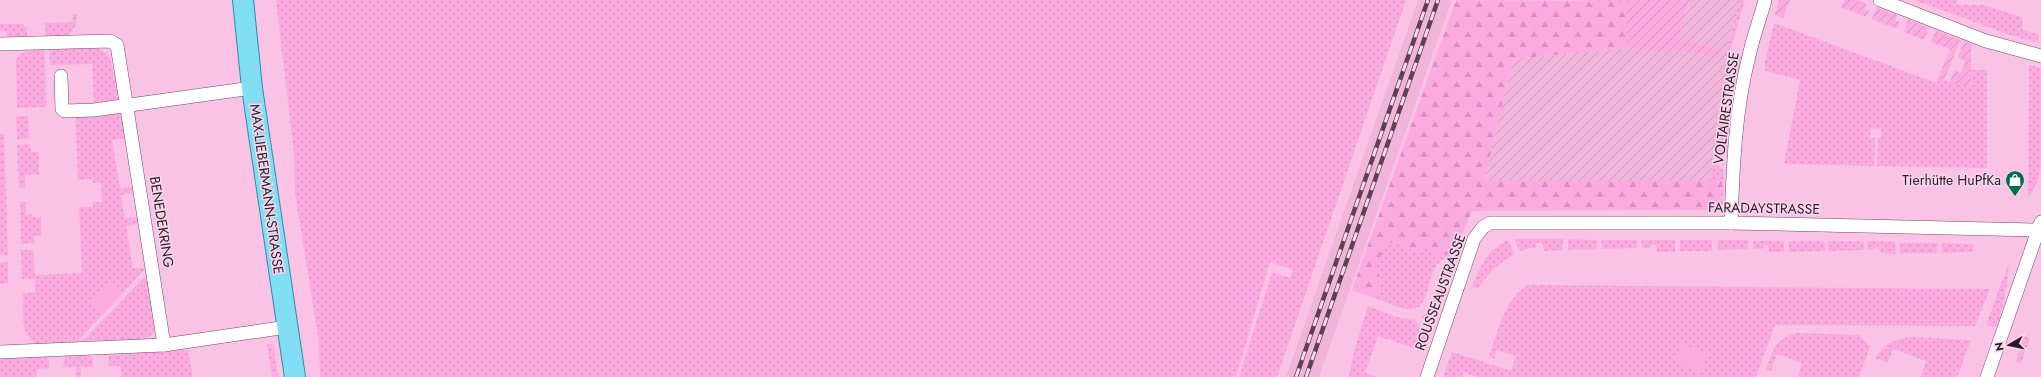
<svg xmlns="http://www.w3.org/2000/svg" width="2041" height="377" font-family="Jost,sans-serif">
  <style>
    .built { fill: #f1b5db }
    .industrial { fill: url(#industrial-furrows) }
    .grass { fill: url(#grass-dots) }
    .forest { fill: url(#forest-firs) }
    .park { fill: #fcabe1 }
    .garden { fill: url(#garden-furrows) }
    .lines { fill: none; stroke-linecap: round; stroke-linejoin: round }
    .minor-casing { stroke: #744665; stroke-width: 14 }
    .primary-casing { stroke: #2e8ba9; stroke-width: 22 }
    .minor { stroke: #fff; stroke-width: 13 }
    .primary { stroke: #82def5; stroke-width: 20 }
    .rail-casing { stroke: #5d4153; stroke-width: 4.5 }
    .rail { stroke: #f9d8ed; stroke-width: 3; stroke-dasharray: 9; stroke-linecap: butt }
    .labels { text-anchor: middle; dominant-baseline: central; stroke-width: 3; stroke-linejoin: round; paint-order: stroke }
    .street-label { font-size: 14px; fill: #2d1926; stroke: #f9d8ed }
    .poi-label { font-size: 14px; fill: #2d1926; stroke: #f9d8ed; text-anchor: end }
  </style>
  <defs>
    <pattern id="industrial-furrows" width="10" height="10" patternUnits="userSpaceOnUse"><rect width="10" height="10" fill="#f1b5db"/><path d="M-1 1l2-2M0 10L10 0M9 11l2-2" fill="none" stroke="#cf9bbc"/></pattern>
    <pattern id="grass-dots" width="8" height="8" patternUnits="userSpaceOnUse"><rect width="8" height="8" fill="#fcabe1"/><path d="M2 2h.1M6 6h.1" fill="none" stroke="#d893c1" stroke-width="1.8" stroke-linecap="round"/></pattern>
    <pattern id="forest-firs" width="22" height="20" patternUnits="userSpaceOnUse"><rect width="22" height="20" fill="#fcabe1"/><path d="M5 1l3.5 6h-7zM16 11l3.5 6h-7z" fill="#d893c1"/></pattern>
    <pattern id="garden-furrows" width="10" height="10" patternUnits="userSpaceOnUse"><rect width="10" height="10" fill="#fcabe1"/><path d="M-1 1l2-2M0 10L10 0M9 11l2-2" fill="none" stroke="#d893c1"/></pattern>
  </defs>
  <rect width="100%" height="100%" fill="#fac3e6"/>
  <path class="built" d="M1418,0H1452L1319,377H1286Z"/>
  <path class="industrial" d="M1689,0H1740L1725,56L1730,70L1715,149L1713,151L1711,181H1484L1513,59L1627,48L1672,50L1679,38Z"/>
  <g class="grass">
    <path d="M276,0H1406L1277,377H1239L1272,272L1290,278L1293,270L1270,262L1236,377H320L319,343L295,193L294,154Z"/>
    <path d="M1740,0H1745L1730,51L1742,55L1735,88L1727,86L1730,70L1725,56Z"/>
    <path d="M1914,0H1957V5H1983L2022,17V30L2038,34V41L2035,42L2010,35Z"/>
    <path d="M73,14H77C78,23 75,28 68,35L46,36L45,23L73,22Z"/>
    <path d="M1774,23L1937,83L1938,78L1971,87V70H1987V168L1877,166L1878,138H1881V129L1871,128L1870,138H1875L1874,166L1784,164L1800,80L1765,71L1766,66H1764Z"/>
    <path d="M0,24H24V27H27V36L7,37V31L0,32Z"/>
    <path d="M98,48L107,54L111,60L119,104L94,106L92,64L50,65V50Z"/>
    <path d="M45,50L46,107L17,108L16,60C22,49 33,50 45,50Z"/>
    <path d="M2029,65L2041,68V165L2038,180L2028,199Z"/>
    <path d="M1724,99L1733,102L1727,152H1713Z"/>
    <path d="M120,112L125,138L112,140L120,188L132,187L133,193L121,195L125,219L138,217L139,224L126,226L133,268H146L122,294L109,282L91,302L103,314L77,342L36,343C19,335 23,309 23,293L35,292V279H22L21,250H33L35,275L82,273L79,207H93V202H102L101,183H93L92,179L78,180L75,114Z"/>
    <path d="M16,116H28L29,138L17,139Z"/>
    <path d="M0,134H4L8,255H0Z"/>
    <path d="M30,144L31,152H39V174L25,175V188H19L17,145Z"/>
    <path d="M1712,161L1724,171L1723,202L1720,210L1722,181H1711Z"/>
    <path d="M20,202H26V215L32,214V217H41V236H34V243L21,244Z"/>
    <path d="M1514,239H1563L1562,250L1544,251L1543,245L1540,242L1537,243L1536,247L1520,251Z"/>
    <path d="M1568,239L1597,240V249L1568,250Z"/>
    <path d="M1508,240L1514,254C1499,264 1487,273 1478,289L1472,287C1481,264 1486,251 1508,240Z"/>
    <path d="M1602,240H1637V248L1602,249Z"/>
    <path d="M1642,240H1675V252H1657L1656,245L1653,244L1649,248H1642Z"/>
    <rect x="1680" y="240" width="32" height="11"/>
    <path d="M1718,240H1748V249L1718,250Z"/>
    <path d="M1753,241H1784V252H1769L1768,246L1765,245L1762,249H1753Z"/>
    <path d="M1788,241H1825V251L1789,252Z"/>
    <path d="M1828,241H1864V250L1829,251Z"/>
    <path d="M1867,241L1895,242L1896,254L1881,253L1878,246L1874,249L1868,250Z"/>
    <path d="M1401,242L1413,252L1426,248L1438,255L1454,254L1453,257C1422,259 1435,306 1413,309C1403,311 1387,302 1377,299L1381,282L1376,268L1384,244Z"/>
    <path d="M1899,243H1938L1937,253H1900Z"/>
    <path d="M1942,243L1973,244V252L1942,253Z"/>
    <path d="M8,262V283L0,284V263Z"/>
    <path d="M2009,263C2007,285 2004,306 1997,327L1986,325Z"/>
    <path d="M1453,268L1432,326L1428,327L1422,317L1430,310L1444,272L1446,269Z"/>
    <path d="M147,274L155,326L153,334L145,339L83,341Z"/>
    <path d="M1528,285L1990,289L1975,326L1775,325L1756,377H1477L1464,372L1462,377H1443L1452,352L1511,371L1516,356L1497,350L1494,359L1489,357C1498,332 1504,299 1528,285Z"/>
    <path d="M1368,306L1400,318L1415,320L1427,340L1424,346L1417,349L1378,336L1365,373L1376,377H1349L1354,351Z"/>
    <path d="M1797,333L1859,335L1870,347L1859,377H1798L1802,363L1777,354L1771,371L1766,369C1773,350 1775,338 1797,333Z"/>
    <path d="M2025,336L2030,338L2021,363L2016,361Z"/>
    <path d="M1911,337L1971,340L1957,377H1921L1926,361L1893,349L1888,363L1875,358C1885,343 1894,340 1911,337Z"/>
    <path d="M267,344H273L278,377H272Z"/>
    <path d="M188,350L193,377H121V366H109L108,358L110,355Z"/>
    <path d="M90,355L93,358V367H81V377H76V367L63,368L65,356Z"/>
    <path d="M46,357L49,359V368L37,369V377H0V358Z"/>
  </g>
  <path class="forest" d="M1456,0L1627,1V48L1513,59L1484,181H1722L1720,210L1472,211L1454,254L1438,255L1426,248L1413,252L1401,242L1384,244L1377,268L1381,282L1377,299L1352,290Z"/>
  <g class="park">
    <path d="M109,282L122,294L103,314L91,302Z"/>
    <path d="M1682,344L1707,353L1700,372L1676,362Z"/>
  </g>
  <g class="garden">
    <path d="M1574,0H1689L1679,38L1726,52L1725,56L1718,58L1699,53L1627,48V2Z"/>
    <path d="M1779,0H1790L1783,18L1775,15Z"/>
    <path d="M1844,0H1858L1866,3L1865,9L1869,11L1866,17L1841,7Z"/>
    <path d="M1876,7L1897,15L1895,20L1900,22L1897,29L1872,19Z"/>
    <path d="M1908,19L1929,28L1924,40L1904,32Z"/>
    <path d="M1936,30L1960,40L1944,81L1938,78L1950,49L1931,42Z"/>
    <path d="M1964,41L1971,44V87L1949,83L1954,70L1961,73L1965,61L1958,57Z"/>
  </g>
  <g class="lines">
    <defs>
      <g id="minor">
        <path d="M1880,0L1986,41L2041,56"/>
        <path d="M0,44L110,41L117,45L164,345"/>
        <path d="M61,76L62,109L65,111L94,110L252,88"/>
        <path d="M1731,223C1733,167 1735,110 1749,56C1753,37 1760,19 1765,0"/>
        <path d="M0,352L164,345L287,327"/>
        <path d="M1427,377L1474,239L1483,227L1490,223H1731L2038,230"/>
        <path d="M1987,377L2041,222"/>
      </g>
      <path id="primary" d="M243,0L252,88L295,377"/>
    </defs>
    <use href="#minor" class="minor-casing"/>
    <use href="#primary" class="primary-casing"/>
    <use href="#minor" class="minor"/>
    <use href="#primary" class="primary"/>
    <defs>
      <g id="rail">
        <path d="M1296,377L1428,0"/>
        <path d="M1306,377L1438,0"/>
      </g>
    </defs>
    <use href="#rail" class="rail-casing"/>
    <use href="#rail" class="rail"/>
  </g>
  <defs>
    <symbol id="shop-pin" viewBox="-11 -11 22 30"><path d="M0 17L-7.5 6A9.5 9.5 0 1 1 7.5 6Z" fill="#006f48" stroke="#f9d8ed"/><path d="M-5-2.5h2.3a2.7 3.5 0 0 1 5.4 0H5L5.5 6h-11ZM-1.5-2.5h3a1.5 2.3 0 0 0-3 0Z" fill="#fff"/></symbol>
  </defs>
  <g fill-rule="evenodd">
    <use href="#shop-pin" x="2004" y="169" width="22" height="30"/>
  </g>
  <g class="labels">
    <g class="street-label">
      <text transform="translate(1726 108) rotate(-82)">VOLTAIRESTRASSE</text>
      <text transform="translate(267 189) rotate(82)">MAX-LIEBERMANN-STRASSE</text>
      <text transform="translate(1764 208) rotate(1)">FARADAYSTRASSE</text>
      <text transform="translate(162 222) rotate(81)">BENEDEKRING</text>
      <text transform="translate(1440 292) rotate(-70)">ROUSSEAUSTRASSE</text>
    </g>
    <g class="poi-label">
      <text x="2001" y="180">Tierhütte HuPfKa</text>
    </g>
  </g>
  <g transform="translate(2009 345) rotate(261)" stroke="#f9d8ed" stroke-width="3" paint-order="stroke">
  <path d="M0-3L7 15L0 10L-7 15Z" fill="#2d1926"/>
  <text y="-6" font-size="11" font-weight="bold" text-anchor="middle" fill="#2d1926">N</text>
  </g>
</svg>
